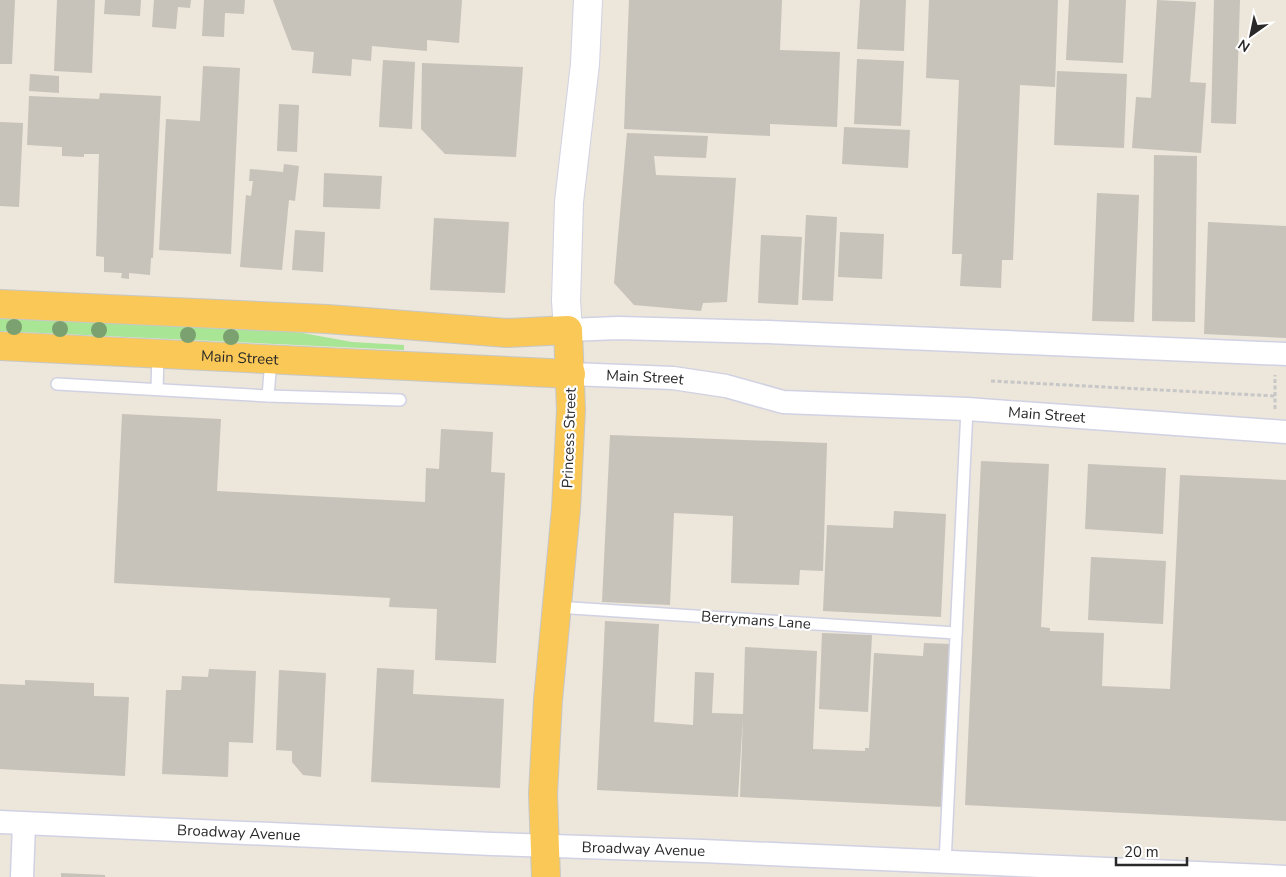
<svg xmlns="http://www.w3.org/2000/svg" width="1286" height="877" font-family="'Nunito Sans',sans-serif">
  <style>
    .green { fill: #a8e595 }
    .building { fill: #c7c3ba }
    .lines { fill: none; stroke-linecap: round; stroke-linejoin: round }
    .service-casing { stroke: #d0d2e3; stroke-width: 14 }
    .minor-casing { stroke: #d0d2e3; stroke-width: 25 }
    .secondary-casing { stroke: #d0d2e3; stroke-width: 30 }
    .trunk-casing { stroke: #c7c7c7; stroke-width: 30 }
    .path { stroke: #c7c7c7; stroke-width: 3; stroke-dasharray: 4 2.5; stroke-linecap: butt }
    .service { stroke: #fff; stroke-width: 11 }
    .minor { stroke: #fff; stroke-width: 22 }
    .secondary { stroke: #fff; stroke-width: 28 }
    .trunk { stroke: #fac856; stroke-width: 28 }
    .tree { fill: #7ca170 }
    .labels { text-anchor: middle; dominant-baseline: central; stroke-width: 4.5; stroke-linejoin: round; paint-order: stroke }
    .street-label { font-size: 15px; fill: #292929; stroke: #fff }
  </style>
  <rect width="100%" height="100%" fill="#ece6db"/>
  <path class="green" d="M0,318L297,332L352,342L404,345V350L0,331Z"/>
  <g class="building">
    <path d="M0,0H15L12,64H0Z"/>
    <path d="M57,0H95L92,73L54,71Z"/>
    <path d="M105,0H141L140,16L104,14Z"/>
    <path d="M154,0H191L190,8L178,7L176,29L152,27Z"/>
    <path d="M204,0H245L244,14L225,13L224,37L202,36Z"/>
    <path d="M273,0H462L459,43L427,40V51L372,46L371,61L352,59L351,76L312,73L314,52L292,50Z"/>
    <path d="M629,0H782L780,50L840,52L837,127L770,124V136L624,129Z"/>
    <path d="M860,0H906L904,51L857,49Z"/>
    <path d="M929,0H1058L1055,87L1020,85L1013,260H1002L1001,288L960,286L962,254H952L959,80L926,78Z"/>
    <path d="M1069,0H1126L1123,63L1066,60Z"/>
    <path d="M1157,0L1196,2L1190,82L1206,83L1201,153L1132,148L1136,97L1151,98Z"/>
    <path d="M1214,0H1240L1236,124L1211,123Z"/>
    <path d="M857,59L904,61L901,126L854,124Z"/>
    <path d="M383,60L415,62L412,129L379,127Z"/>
    <path d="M422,63L523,67L516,157L445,154L421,129Z"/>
    <path d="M203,66L240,68L231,254L159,250L166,119L200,121Z"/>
    <path d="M1057,71L1127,74L1124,148L1054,145Z"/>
    <path d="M30,74L59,76V93L29,91Z"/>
    <path d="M100,93L161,96L153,258H151L150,275L129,273V279L121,278L122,273L104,272V257L96,256L99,154H84V157L62,156V147L27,145L29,96L99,99Z"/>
    <path d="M279,104L299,105L297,152L277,151Z"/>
    <path d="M0,122L23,123L19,207L0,206Z"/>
    <path d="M844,127L910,130L908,168L842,164Z"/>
    <path d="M627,133L708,136L706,158L654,156L656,175L736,178L727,302L703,303L701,311L634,305L614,283Z"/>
    <path d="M1154,155L1197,156L1195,322L1152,321Z"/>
    <path d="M284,164L299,166L295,201L289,200L282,270L240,267L246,195L251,196L253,181H249L250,169L283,172Z"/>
    <path d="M324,173L382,176L380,209L323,207Z"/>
    <path d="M1097,193L1139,195L1134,322L1092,321Z"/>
    <path d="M806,215L837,217L833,301L802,300Z"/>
    <path d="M434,218L509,222L505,293L430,290Z"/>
    <path d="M1208,222L1286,226V338L1204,334Z"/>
    <path d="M295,230L325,232L323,272L292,270Z"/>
    <path d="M840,232L884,234L882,279L838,277Z"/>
    <path d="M761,235L802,237L798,305L758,303Z"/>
    <path d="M122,414L221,419L217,491L425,502L426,468L439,469L441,429L493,432L491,472L505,473L496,663L435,660L437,609L389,607L390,598L114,583Z"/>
    <path d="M610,435L827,443L823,571L800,570L799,585L731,583L733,516L674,513L670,605L602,602Z"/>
    <path d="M981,461L1049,464L1041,627L1050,628V631L1104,633L1102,686L1170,689L1180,475L1286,480V821L965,805Z"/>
    <path d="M1088,464L1166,468L1163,534L1085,529Z"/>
    <path d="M894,511L946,514L941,617L823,611L827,525L893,528Z"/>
    <path d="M1091,557L1166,561L1163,624L1088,620Z"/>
    <path d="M605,621L659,624L654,722L693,725L695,672L714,673L712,713L743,714L745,647L817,651L813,749L865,751V748H869L874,653L923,656L924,643L951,644L943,807L740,797L743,717L738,797L597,790Z"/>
    <path d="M822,633L872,635L868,712L819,709Z"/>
    <path d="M377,668L414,670L413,694L504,699L500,788L371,782Z"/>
    <path d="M209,669L256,671L253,743L229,742L228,777L162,774L166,690H181L182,676L208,677Z"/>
    <path d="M279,670L326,673L321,777L303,775L292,762V751L276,750Z"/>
    <path d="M25,680L94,683V696L129,697L125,776L0,769V684L25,685Z"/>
    <path d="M61,873L105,875V877H61Z"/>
  </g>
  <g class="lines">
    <defs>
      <g id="service">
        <path d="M57,384L268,396L400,400"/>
        <path d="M157,389L158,354"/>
        <path d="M268,396L271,360"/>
        <path d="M556,607L956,633"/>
        <path d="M945,863L967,409"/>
      </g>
      <g id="minor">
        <path d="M568,330L618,328L768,332L1286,354"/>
        <path id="s1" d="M571,374L673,378L726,386L783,402L967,409L1286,432"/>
        <path id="s2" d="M0,822L492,844L703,851L1286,877"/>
        <path d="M22,877L24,824"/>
      </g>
      <path id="secondary" d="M568,330L566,301L569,202L585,64L588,0"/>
      <g id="trunk">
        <path d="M0,304L327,319L507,333L568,330L571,410L566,509L548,700L543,794L546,877"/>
        <path id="s3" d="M0,346L571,374"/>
      </g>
    </defs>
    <use href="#service" class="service-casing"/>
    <use href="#minor" class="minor-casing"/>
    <use href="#secondary" class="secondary-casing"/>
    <use href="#trunk" class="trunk-casing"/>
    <g class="path">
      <path d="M991,381L1275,396"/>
      <path d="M1275,409V375"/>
    </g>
    <use href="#service" class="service"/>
    <use href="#minor" class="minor"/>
    <use href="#secondary" class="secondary"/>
    <use href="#trunk" class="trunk"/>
  </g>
  <g class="tree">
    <circle cx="14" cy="327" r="8"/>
    <circle cx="60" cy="329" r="8"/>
    <circle cx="99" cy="330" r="8"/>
    <circle cx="188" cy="335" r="8"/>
    <circle cx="231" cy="337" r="8"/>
  </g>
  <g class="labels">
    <g class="street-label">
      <text stroke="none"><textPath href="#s3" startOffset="240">Main Street</textPath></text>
      <text stroke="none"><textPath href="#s1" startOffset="74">Main Street</textPath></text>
      <text stroke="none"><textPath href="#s1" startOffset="479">Main Street</textPath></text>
      <text transform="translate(569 438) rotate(-88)">Princess Street</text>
      <text transform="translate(756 620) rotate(4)">Berrymans Lane</text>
      <text stroke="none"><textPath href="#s2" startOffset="239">Broadway Avenue</textPath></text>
      <text stroke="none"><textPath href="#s2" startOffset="644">Broadway Avenue</textPath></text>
    </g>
  </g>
  <g transform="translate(1251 35) rotate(213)" stroke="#ffffff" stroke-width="4" paint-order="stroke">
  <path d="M0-4L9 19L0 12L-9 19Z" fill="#292929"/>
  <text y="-8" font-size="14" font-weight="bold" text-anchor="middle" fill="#292929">N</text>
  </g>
  <path d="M1116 857v8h71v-8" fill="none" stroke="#292929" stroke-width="2.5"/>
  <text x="1124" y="857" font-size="15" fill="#292929" stroke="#ffffff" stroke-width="4" paint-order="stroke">20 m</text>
</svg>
